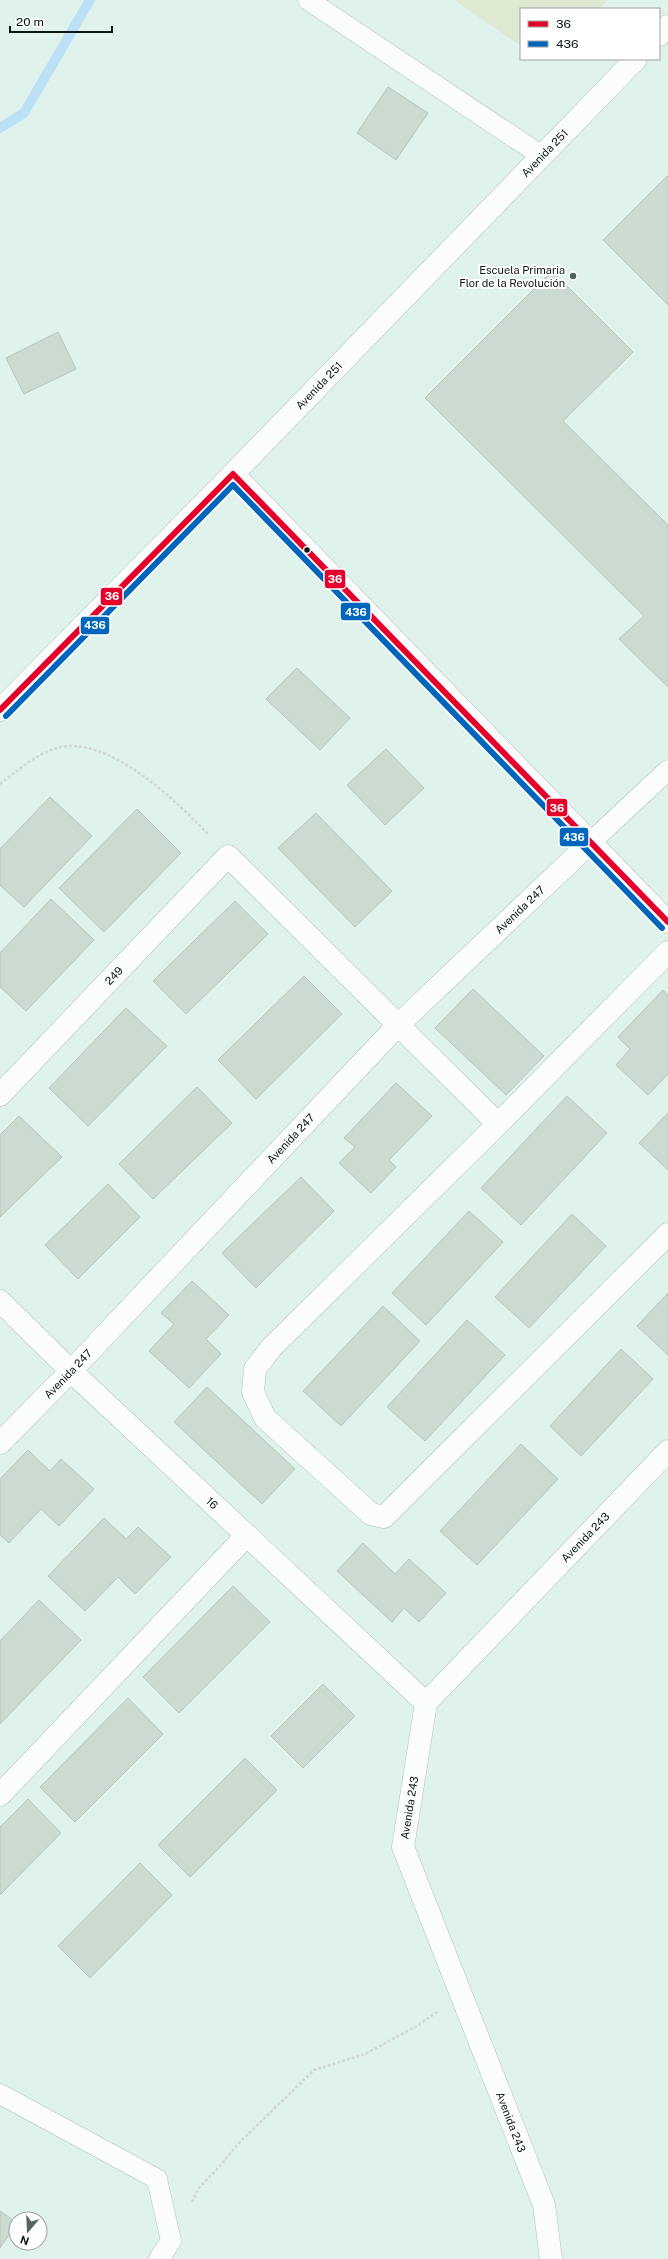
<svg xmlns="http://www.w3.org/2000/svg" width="668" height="2259" font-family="'Public Sans',sans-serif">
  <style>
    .green { fill: #dee9d2 }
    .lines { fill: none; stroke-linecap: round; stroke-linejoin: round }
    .stream { stroke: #bce0f5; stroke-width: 10 }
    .building { fill: #ccdbd1; stroke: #b8c4be }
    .lane-casing { stroke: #b2c1bc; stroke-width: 21 }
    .street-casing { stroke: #b2c1bc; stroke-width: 23 }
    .secondary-casing { stroke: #b2c1bc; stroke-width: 23 }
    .primary-casing { stroke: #b2c1bc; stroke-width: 23 }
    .path { stroke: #d1d7d5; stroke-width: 2.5; stroke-dasharray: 3 2; stroke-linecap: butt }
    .lane { stroke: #fafdfc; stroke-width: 20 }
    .street { stroke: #fafdfc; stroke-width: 22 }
    .secondary { stroke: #fafdfc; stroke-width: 22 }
    .primary { stroke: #fafdfc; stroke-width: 22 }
    .bus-1-casing { stroke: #fff; stroke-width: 9 }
    .bus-2-casing { stroke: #fff; stroke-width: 9 }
    .bus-1 { stroke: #e4002b; stroke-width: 6 }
    .bus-2 { stroke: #0065bd; stroke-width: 6 }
    .poi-dot { fill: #55635f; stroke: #fff; stroke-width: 1.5 }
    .bus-dot { fill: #0a1613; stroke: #fff; stroke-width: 1.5 }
    .labels { text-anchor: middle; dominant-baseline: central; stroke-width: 4; stroke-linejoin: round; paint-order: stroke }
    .street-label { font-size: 11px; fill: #0a1613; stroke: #fff }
    .poi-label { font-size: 11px; fill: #0a1613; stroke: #fff; text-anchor: end }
    .line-badge { stroke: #fff; stroke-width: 1.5 }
    .badge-label { font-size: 11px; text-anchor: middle; font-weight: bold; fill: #fff }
  </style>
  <rect width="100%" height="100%" fill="#e0f2ec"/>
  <path class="green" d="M454,0H608L598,9H521V46Z"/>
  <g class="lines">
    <path class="stream" d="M0,128L24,113L90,0"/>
  </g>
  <g class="building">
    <path d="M388,87L428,113L396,160L357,133Z"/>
    <path d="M667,176H668V305L603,240Z"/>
    <path d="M552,271L633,352L563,421L668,525V687L619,639L644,616L425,398Z"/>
    <path d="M58,332L76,369L24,394L6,358Z"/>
    <path d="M297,668L350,718L320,750L266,699Z"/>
    <path d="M386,749L424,788L385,825L347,785Z"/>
    <path d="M50,797L92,836L24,907L0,885V849Z"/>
    <path d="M137,809L181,853L104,932L59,888Z"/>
    <path d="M316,813L392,891L355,927L278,848Z"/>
    <path d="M51,899L94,940L26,1011L0,987V953Z"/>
    <path d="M235,901L268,934L186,1014L153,981Z"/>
    <path d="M304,976L342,1014L256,1099L218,1060Z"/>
    <path d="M473,989L544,1056L506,1095L435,1028Z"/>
    <path d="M663,990L668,995V1074L648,1095L616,1065L630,1049L618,1037Z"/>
    <path d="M126,1008L167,1046L88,1126L49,1088Z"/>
    <path d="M396,1083L432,1116L389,1160L396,1167L371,1193L339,1163L355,1147L344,1138Z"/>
    <path d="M197,1087L232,1123L153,1199L119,1164Z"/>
    <path d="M567,1096L607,1133L521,1225L481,1188Z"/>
    <path d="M668,1113V1170L639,1143Z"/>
    <path d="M19,1116L62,1157L0,1217V1135Z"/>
    <path d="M301,1177L334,1211L256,1288L222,1253Z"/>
    <path d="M108,1184L140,1217L78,1279L45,1245Z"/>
    <path d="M469,1211L503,1242L426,1325L392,1293Z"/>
    <path d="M572,1214L606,1246L529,1328L495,1297Z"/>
    <path d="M192,1281L229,1315L206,1339L221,1354L189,1388L149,1351L174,1324L161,1313Z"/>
    <path d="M668,1293V1355L637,1326Z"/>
    <path d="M383,1306L420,1341L341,1426L303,1391Z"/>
    <path d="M467,1320L505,1355L425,1441L387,1407Z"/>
    <path d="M621,1349L653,1379L581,1456L550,1426Z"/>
    <path d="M207,1387L295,1469L262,1504L174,1422Z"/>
    <path d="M521,1444L558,1479L477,1565L440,1531Z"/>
    <path d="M28,1450L50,1471L61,1459L94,1489L59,1526L41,1509L9,1543L0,1535V1479Z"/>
    <path d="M104,1518L126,1539L138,1527L171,1557L135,1594L118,1577L85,1611L48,1576Z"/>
    <path d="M363,1543L395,1574L409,1559L446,1593L419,1622L404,1608L392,1622L337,1571Z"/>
    <path d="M233,1586L270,1622L179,1713L143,1677Z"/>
    <path d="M39,1600L81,1640L0,1724V1641Z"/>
    <path d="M323,1684L355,1716L303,1768L271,1736Z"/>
    <path d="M128,1698L163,1734L75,1822L40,1787Z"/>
    <path d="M245,1758L277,1790L190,1877L158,1845Z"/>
    <path d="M28,1799L61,1833L0,1895V1827Z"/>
    <path d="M140,1863L172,1895L90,1978L58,1946Z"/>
    <path d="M0,2211L16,2222V2225L0,2248Z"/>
  </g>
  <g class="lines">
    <defs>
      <g id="lane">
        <path d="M308,0L542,156"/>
        <path d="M590,843L668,770"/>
        <path d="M0,2094L157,2179L171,2241L159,2259"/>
      </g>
      <g id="street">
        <path d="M668,952L498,1124L271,1348L255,1369L253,1392L265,1418L371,1514L384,1517L668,1234"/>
        <path id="s1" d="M0,1095L228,856L498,1124"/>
        <path id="s2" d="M0,1301L71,1371L426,1703"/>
        <path id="s3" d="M0,1443L71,1371L399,1024L590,843"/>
        <path d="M0,1795L247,1535"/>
        <path id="s4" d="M551,2259L544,2205L403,1847L426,1703L668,1451"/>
      </g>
      <path id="secondary" d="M233,474L668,922"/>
      <g id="primary">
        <path d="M659,35L668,26"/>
        <path id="s5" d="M0,710L233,474L636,59"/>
      </g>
    </defs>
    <use href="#lane" class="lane-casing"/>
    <use href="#street" class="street-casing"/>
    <use href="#secondary" class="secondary-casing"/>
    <use href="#primary" class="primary-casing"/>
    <g class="path">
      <path d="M0,784C20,769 42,748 68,746C118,744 177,802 209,835"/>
      <path d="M192,2202L198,2189L219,2167L238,2144L314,2070L365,2054L417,2026L437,2012"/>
    </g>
    <use href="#lane" class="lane"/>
    <use href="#street" class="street"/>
    <use href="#secondary" class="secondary"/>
    <use href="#primary" class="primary"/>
    <defs>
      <path id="bus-1" d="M0,710L233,474L668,922"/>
      <path id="bus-2" d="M6,716L233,485L662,928"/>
    </defs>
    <use href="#bus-1" class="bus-1-casing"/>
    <use href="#bus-2" class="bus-2-casing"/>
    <use href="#bus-1" class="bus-1"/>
    <use href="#bus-2" class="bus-2"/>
  </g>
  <circle class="poi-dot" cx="573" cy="276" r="4"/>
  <circle class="bus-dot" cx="307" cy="550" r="3.5"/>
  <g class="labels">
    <g class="street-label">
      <text stroke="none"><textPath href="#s5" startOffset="779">Avenida 251</textPath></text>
      <text stroke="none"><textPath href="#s5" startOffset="455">Avenida 251</textPath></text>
      <text stroke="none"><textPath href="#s3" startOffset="745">Avenida 247</textPath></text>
      <text stroke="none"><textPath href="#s1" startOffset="165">249</textPath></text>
      <text stroke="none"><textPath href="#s3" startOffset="421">Avenida 247</textPath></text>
      <text stroke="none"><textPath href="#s3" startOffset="97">Avenida 247</textPath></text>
      <text stroke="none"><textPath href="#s2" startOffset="293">16</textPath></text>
      <text stroke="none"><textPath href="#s4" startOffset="815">Avenida 243</textPath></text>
      <text stroke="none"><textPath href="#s4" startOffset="479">Avenida 243</textPath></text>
      <text transform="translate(511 2122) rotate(69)">Avenida 243</text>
    </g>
    <g class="poi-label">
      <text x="565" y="270">Escuela Primaria<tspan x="565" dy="13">Flor de la Revolución</tspan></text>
    </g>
  </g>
  <g class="line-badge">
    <rect x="324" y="569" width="22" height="20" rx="4" fill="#e4002b"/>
    <rect x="100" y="587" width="23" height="19" rx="4" fill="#e4002b"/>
    <rect x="340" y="602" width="31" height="19" rx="4" fill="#0065bd"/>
    <rect x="80" y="616" width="30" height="19" rx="4" fill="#0065bd"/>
    <rect x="546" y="798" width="22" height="19" rx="4" fill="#e4002b"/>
    <rect x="559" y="827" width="30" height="20" rx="4" fill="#0065bd"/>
  </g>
  <g class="badge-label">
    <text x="335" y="583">36</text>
    <text x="112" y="600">36</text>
    <text x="356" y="616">436</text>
    <text x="95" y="629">436</text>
    <text x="557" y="812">36</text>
    <text x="574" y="841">436</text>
  </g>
  <rect x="520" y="8" width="140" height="52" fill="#ffffff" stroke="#9da2a1"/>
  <rect x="528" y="21" width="20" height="6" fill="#e4002b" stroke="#9da2a1"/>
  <text x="556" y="28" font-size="12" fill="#0a1613">36</text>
  <rect x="528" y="41" width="20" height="6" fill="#0065bd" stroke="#9da2a1"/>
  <text x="556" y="48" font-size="12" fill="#0a1613">436</text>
  <g transform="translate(28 2231) rotate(199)"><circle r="19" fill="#ffffff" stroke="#9da2a1"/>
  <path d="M0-3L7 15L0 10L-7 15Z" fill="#55635f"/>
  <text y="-6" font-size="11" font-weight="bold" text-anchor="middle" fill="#0a1613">N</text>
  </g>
  <path d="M10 26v6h102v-6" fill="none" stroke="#0a1613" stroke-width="2"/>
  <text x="16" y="26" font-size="12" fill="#0a1613" stroke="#ffffff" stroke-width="3" paint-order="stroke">20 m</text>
</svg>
